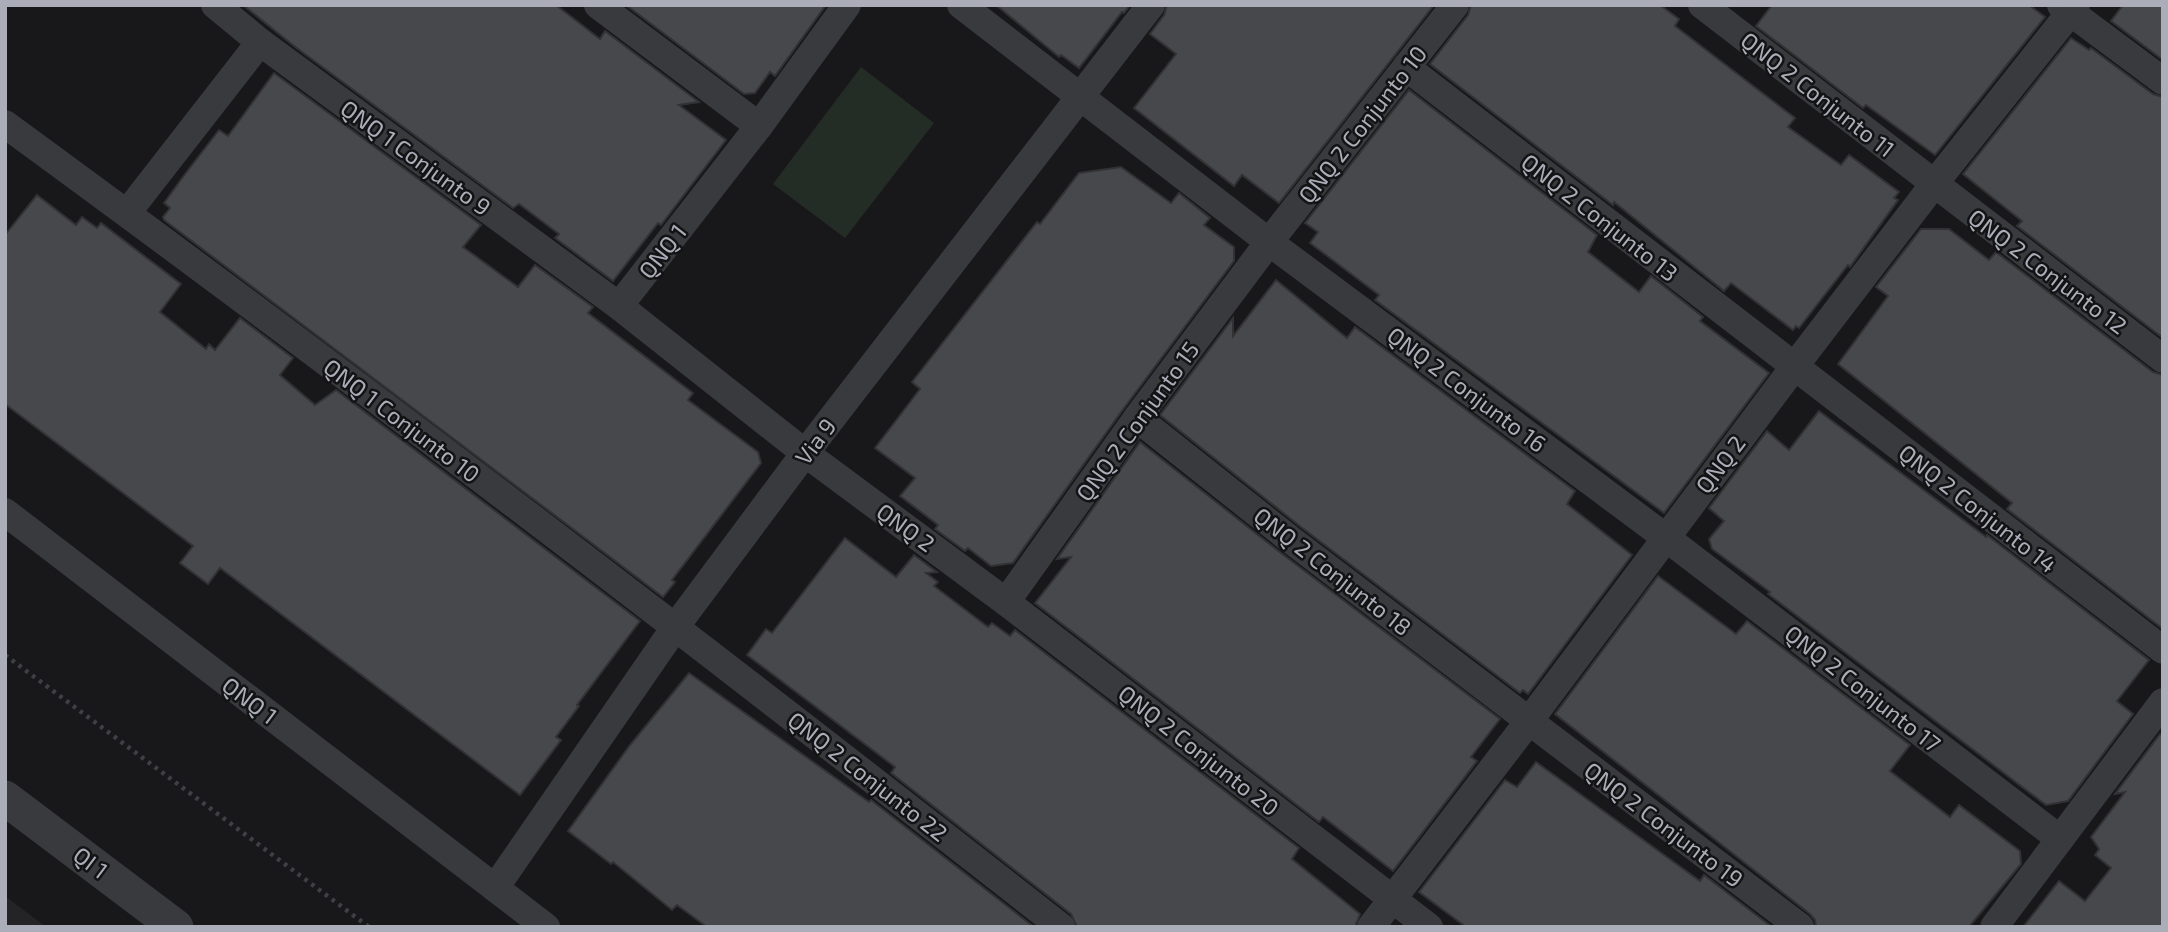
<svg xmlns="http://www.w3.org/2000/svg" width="2168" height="932" font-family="'Exo 2',sans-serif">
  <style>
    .built { fill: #242427 }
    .green { fill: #242c26 }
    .building { fill: #47484c; stroke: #323235; stroke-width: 2 }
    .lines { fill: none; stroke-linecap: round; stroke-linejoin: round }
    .path { stroke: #3f4045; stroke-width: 4.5; stroke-dasharray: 3.5 5; stroke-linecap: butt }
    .minor { stroke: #393a3e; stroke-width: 28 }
    .tertiary { stroke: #393a3e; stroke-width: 35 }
    .labels { text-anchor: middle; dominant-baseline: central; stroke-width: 5; stroke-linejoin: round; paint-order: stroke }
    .street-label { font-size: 23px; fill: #abaeb8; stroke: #131315 }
  </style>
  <rect width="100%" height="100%" fill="#18181a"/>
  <path class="built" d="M5,896L46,927H5Z"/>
  <path class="green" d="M861,67L934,123L845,238L773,184Z"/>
  <g class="building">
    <path d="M243,5H556L600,39L605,31L699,102L679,105L726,140L661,225L658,223L613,281L555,238L559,234L519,204L513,208L294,46Z"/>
    <path d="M626,5H826L775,76L770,72L755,93L744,94Z"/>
    <path d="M996,5H1130L1124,13L1122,12L1079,68L1061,55L1059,57Z"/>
    <path d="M1167,5H1434L1279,203L1242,175L1234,186L1134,108L1176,54L1150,34L1164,15Z"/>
    <path d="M1471,5H1660L1679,19L1675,26L1795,118L1788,127L1841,165L1849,155L1899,192L1894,198L1898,200L1850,267L1848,265L1799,328L1796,326L1793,330L1731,283L1724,291L1614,202L1613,205L1430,64L1468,15Z"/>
    <path d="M1772,5H2029L2045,17L1935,155L1866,105L1863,108L1756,26Z"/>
    <path d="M2123,5H2163V60L2111,21Z"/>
    <path d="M2071,38L2089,50L2091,48L2153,94L2163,97V338L2017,226L2022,221L1963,174Z"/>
    <path d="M274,73L481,225L463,247L518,287L535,265L593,307L588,313L693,393L688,400L758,452L761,463L672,580L675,582L663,597L164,220L163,217L170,208L164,203L185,174L219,130L228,136Z"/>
    <path d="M1409,90L1597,235L1588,252L1639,292L1651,276L1703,317L1700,321L1769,373L1664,513L1375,300L1379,295L1310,243L1318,232L1305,223Z"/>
    <path d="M1121,167L1171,203L1179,193L1210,218L1204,225L1234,247V261L1124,408L1013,563L991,566L968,548L965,551L935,529L938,525L900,496L915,478L875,448L920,389L912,382L1037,222L1040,224L1079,173Z"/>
    <path d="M37,195L76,225L82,217L97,228L101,223L181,284L160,312L206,349L209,344L215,350L240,318L293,358L280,375L315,405L336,390L640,621L577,705L579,706L556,737L561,740L520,795L220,568L208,584L180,563L193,546L5,404V235Z"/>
    <path d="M1921,229H1949L1989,260L1996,252L2153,372L2163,375V629L2007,509L2012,503L1838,364L1888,296L1876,287Z"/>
    <path d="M1276,280L1347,338L1355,327L1575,491L1567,504L1632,555L1528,694L1523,690L1520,693L1301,527L1160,415L1233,318V336Z"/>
    <path d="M1819,411L1986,537L1987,535L2149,660L2117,701L2133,714L2068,801L2046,805L1768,594L1770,592L1712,549L1709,539L1724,521L1709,508L1767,431L1789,450Z"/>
    <path d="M1140,442L1281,553L1500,719L1471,757L1477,761L1393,871L1323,817L1319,822L1035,603L1071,557L1057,559Z"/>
    <path d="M845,538L896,577L914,555L937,572L926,573L938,582L934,586L988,627L992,623L1010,636L1015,630L1299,848L1292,859L1360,914L1355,927H1077L1071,914L891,773L895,767L747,655L766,629L772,633Z"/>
    <path d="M1658,576L1736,634L1747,621L1910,745L1890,771L1950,817L1959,805L2020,851L2021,864L1969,927H1816L1815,920L1810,914L1555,714Z"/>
    <path d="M689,673L869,802L871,800L1034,927H707L677,905L672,910L613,862L611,864L568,831L630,745Z"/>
    <path d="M2160,734L2163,736V927H2023L2059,881L2085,901L2111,868L2095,855L2099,849L2091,837L2125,792L2115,794Z"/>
    <path d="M1536,762L1700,881L1704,875L1772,927H1466L1419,892L1505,780L1517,787Z"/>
  </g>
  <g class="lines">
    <path class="path" d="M5,655L369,927"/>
    <g class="minor">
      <path d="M215,5L260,42L619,306L805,453L1006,602L1429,927"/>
      <path d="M598,5L759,126"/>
      <path d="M961,5L1269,242L1665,537L2060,839"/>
      <path d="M1702,5L2163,359"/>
      <path d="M2061,5L2163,81"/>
      <path d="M1406,67L2163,650"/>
      <path d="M5,124C362,385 713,654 1061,927"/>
      <path d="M127,213L260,42"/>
      <path d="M619,306L759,126L847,5"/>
      <path d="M1137,418L1291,540L1800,927"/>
      <path d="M5,512L546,927"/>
      <path d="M1006,602L1137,418L1269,242L1455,5"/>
      <path d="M495,888L676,626L805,453L1151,5"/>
      <path d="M1371,927L1529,721L1794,367L1934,184L2076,5"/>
      <path d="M1994,927L2163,702"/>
    </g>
    <path class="tertiary" d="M5,798L176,927"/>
  </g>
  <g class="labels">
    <g class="street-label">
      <text transform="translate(1818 94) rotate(38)">QNQ 2 Conjunto 11</text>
      <text transform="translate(1362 124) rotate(-52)">QNQ 2 Conjunto 10</text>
      <text transform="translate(416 157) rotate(36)">QNQ 1 Conjunto 9</text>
      <text transform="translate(1600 217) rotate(38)">QNQ 2 Conjunto 13</text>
      <text transform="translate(662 251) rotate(-52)">QNQ 1</text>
      <text transform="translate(2048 271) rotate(37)">QNQ 2 Conjunto 12</text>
      <text transform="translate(1467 389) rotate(37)">QNQ 2 Conjunto 16</text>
      <text transform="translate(402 420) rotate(37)">QNQ 1 Conjunto 10</text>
      <text transform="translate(1137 421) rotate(-54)">QNQ 2 Conjunto 15</text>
      <text transform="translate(815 441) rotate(-53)">Via 9</text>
      <text transform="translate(1720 464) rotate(-53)">QNQ 2</text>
      <text transform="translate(1978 508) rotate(38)">QNQ 2 Conjunto 14</text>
      <text transform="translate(906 527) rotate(36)">QNQ 2</text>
      <text transform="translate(1333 571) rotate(38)">QNQ 2 Conjunto 18</text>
      <text transform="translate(1863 688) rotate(38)">QNQ 2 Conjunto 17</text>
      <text transform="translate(250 700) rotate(37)">QNQ 1</text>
      <text transform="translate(1199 750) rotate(38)">QNQ 2 Conjunto 20</text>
      <text transform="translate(868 776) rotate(38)">QNQ 2 Conjunto 22</text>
      <text transform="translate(1664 824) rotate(37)">QNQ 2 Conjunto 19</text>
      <text transform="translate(91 862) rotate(37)">QI 1</text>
    </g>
  </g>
  <rect width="2168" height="932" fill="none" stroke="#abaeb8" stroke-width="14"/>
</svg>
